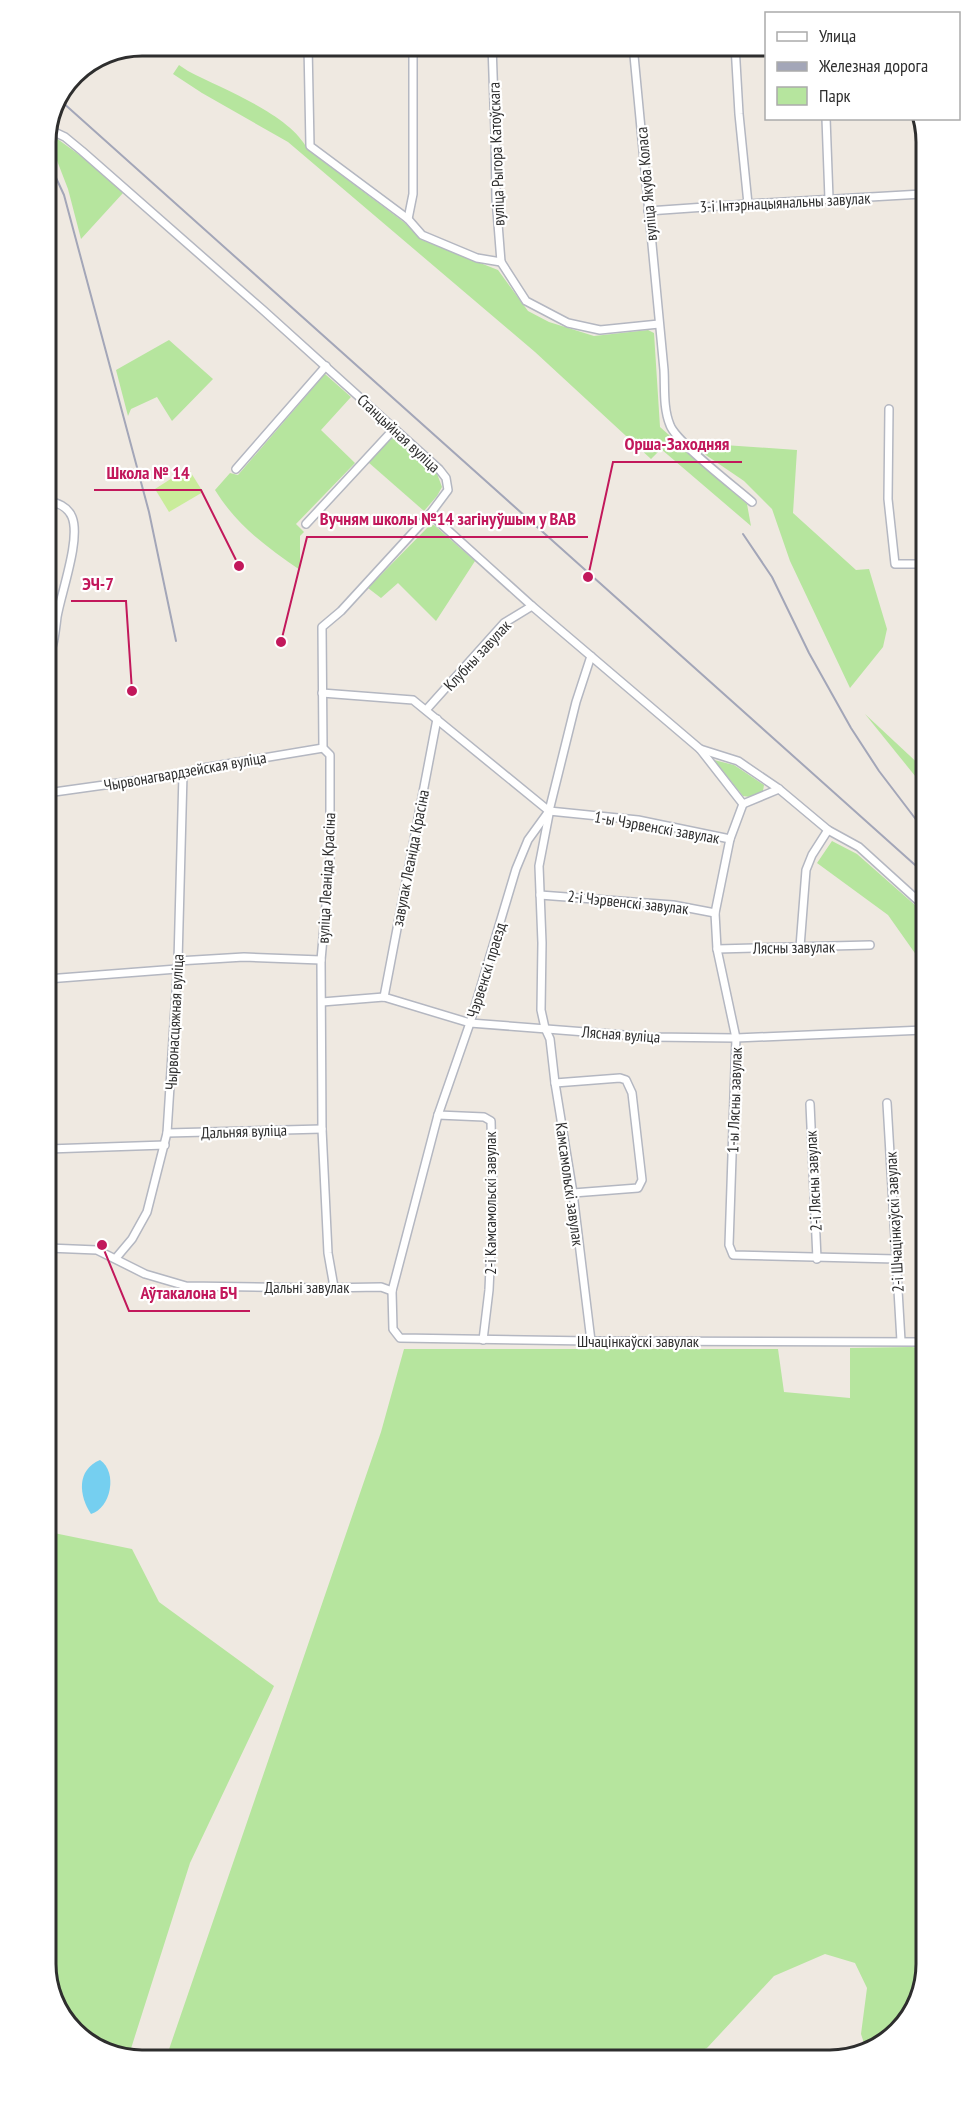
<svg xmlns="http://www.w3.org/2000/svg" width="972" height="2106" font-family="'PT Sans Narrow',sans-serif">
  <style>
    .green { fill: #b6e59e }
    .pitch { fill: #c9ec9a }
    .water { fill: #75cff0 }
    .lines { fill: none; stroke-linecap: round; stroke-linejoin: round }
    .minor-casing { stroke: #b4b7c1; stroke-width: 10 }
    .minor { stroke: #fff; stroke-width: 7 }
    .rail { stroke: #a3a6b8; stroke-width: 2 }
    .labels { text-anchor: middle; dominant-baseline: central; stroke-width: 4.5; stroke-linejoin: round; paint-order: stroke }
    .street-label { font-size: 16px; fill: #2e2e2e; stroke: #fff }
    .rim { fill: none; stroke: #2e2e2e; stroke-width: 3 }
    .leader { fill: none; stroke: #c2185b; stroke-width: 2 }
    .callout-dot { fill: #c2185b; stroke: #fff; stroke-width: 2 }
    .callout-label { font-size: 18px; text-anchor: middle; font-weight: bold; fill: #c2185b; stroke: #fff; stroke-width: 4.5; stroke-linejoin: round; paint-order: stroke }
  </style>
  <rect width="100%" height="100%" fill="#efe9e1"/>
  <g class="green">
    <path d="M179,65L188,71C224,90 290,114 308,150L405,223L422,240L498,270L528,311L549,322L594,336L648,330L654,333L660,427L747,504L751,526L661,449L651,459L535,352L288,142L202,93L173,74Z"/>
    <path d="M46,133L52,135L85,159L123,193L81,239L68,189L56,158L45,149Z"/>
    <path d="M169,340L213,379L172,421L157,397L131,409L128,416L116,370Z"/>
    <path d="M325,374L351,397L321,430L355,463L296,524L304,532L300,536V570C266,546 238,527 215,490L230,473L238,475Z"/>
    <path d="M393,436L436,471L442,487L437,496L424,511L368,462Z"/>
    <path d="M695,443L797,450L793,513L856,570L869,569L887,629L883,647L850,688L790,561L772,509L744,481L697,449Z"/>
    <path d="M434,525L475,561L436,621L398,583L381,598L368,588L429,526Z"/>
    <path d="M865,714L924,769V787Z"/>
    <path d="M714,760L734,765L764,785L763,791L750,797L743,796Z"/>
    <path d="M832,841L857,854L924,913V966L888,915L817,863Z"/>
    <path d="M912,1347L925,1349L927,1965L911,2018L867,2052L861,2034L867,1988L855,1963L825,1954L774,1976L707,2048L685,2057L165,2061L381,1432L404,1349H778L784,1392L850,1398V1348Z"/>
    <path d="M49,1532L132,1549L159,1602L274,1686L190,1863L128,2058L83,2041L50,1996Z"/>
  </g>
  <path class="pitch" d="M188,468L203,492L169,512L155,489Z"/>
  <path class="water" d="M100,1460C118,1472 111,1508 91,1514C79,1496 76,1470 100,1460Z"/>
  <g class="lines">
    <defs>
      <g id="minor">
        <path d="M308,45L310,146L408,219L422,235L477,258L501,262"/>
        <path d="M492,45L495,132L496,198L501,262L526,301L568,323L600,330L659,324"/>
        <path d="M633,45L664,370C665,388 663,408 670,425C676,442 735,487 752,502"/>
        <path d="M735,45L739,114L748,204"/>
        <path d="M826,118L829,199"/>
        <path d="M48,129L65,137L82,151L263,310L439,469L446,478L448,490L430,514L532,606L700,749L743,804L730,839L715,913L717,949L736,1038L729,1245L733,1255L896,1259"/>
        <path d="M648,211L748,204L922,194"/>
        <path d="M408,219L413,194V45"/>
        <path d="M889,409L888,499L895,564H923"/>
        <path d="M236,469L326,366"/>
        <path d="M46,501C57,502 68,507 72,517C81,539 61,593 57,617C55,633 54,646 47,662"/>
        <path d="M306,524L394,429"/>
        <path d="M591,656L576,702L549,811L528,840L516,869L470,1023L438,1115L392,1291L393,1329L400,1338L591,1341L925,1342"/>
        <path d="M322,693L413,700L549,811"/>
        <path d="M426,710L504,623L532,606"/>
        <path d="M700,749L738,761L779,789L828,830L859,847L924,906"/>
        <path d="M47,793L183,774L203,768L323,748"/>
        <path d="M743,804L779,789"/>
        <path d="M549,811L638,820L730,839"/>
        <path d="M549,814L539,866L542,943L541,1010L545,1028L550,1039L555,1083L573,1193L591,1341"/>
        <path d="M540,895L673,905L715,913"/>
        <path d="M800,947L806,870L812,855L828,830"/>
        <path d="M717,949L870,945"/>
        <path d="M178,961L244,957L321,960"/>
        <path d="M47,979L177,969"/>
        <path d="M384,997L437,719"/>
        <path d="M322,1002L384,997L470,1023L650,1037L736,1038L924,1030"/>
        <path d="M555,1083L620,1078L626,1080L632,1093L642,1180L638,1188L573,1193"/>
        <path d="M887,1103L901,1341"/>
        <path d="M810,1104L817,1259"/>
        <path d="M438,1115L484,1117L491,1121L493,1201L489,1290L483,1340"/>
        <path d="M167,1133L322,1129"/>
        <path d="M48,1149L165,1145"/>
        <path d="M48,1248L97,1250L145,1274L186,1286L322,1288L381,1287L392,1291"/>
        <path d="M116,1258L132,1239L147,1212L167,1133L178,961L183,774"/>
        <path d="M334,1287L328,1253L322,1129L321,960L330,861V755L323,748L322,627L341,611L430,514"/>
      </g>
    </defs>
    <use href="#minor" class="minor-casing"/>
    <use href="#minor" class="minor"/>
    <g class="rail">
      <path d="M61,101L924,873"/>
      <path d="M45,154L64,195L149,512L176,641"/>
      <path d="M743,534L772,577L809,653L851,728L879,771L924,830"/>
    </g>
  </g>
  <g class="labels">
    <g class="street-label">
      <text transform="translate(496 154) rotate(-92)">вуліца Рыгора Катоўскага</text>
      <text transform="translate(646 184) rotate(-95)">вуліца Якуба Коласа</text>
      <text transform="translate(785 202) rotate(-3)">3-і Інтэрнацыянальны завулак</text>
      <text transform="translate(399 433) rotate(43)">Станцыйная вуліца</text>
      <text transform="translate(477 655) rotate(-47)">Клубны завулак</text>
      <text transform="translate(185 771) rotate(-10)">Чырвонагвардзейская вуліца</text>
      <text transform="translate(657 827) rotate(10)">1-ы Чэрвенскі завулак</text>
      <text transform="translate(410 858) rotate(-79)">завулак Леаніда Красіна</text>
      <text transform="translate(326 878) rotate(-87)">вуліца Леаніда Красіна</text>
      <text transform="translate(628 902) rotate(6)">2-і Чэрвенскі завулак</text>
      <text transform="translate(794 947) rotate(-1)">Лясны завулак</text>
      <text transform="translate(486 970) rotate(-73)">Чэрвенскі праезд</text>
      <text transform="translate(174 1022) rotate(-87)">Чырвонасцяжная вуліца</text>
      <text transform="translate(621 1034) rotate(4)">Лясная вуліца</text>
      <text transform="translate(734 1100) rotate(-88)">1-ы Лясны завулак</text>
      <text transform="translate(244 1131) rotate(-2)">Дальняя вуліца</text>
      <text transform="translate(813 1181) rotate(-93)">2-і Лясны завулак</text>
      <text transform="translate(570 1184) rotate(82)">Камсамольскі завулак</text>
      <text transform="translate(490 1203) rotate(-90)">2-і Камсамольскі завулак</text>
      <text transform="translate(894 1222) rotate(-93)">2-і Шчацінкаўскі завулак</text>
      <text x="307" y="1287">Дальні завулак</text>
      <text x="638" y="1341">Шчацінкаўскі завулак</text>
    </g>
  </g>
  <path d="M0 0H972V2106H0ZM142 56H830A86 86 0 0 1 916 142V1964A86 86 0 0 1 830 2050H142A86 86 0 0 1 56 1964V142A86 86 0 0 1 142 56Z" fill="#fff" fill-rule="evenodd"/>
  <path class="rim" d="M142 56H830A86 86 0 0 1 916 142V1964A86 86 0 0 1 830 2050H142A86 86 0 0 1 56 1964V142A86 86 0 0 1 142 56Z"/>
  <path class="leader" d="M588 577L613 462H742M239 566L201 490H94M281 642L307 537H588M132 691L126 601H71M102 1245L129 1311H250"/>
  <g class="callout-dot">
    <circle cx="588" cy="577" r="6"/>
    <circle cx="239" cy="566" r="6"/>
    <circle cx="281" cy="642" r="6"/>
    <circle cx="132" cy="691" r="6"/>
    <circle cx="102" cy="1245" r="6"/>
  </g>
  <g class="callout-label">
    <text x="677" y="450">Орша-Заходняя</text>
    <text x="148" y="479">Школа № 14</text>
    <text x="448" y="525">Вучням школы №14 загінуўшым у ВАВ</text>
    <text x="98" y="590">ЭЧ-7</text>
    <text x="189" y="1299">Аўтакалона БЧ</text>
  </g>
  <rect x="765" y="12" width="195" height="108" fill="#ffffff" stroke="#ababab" stroke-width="1.5"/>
  <rect x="777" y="32" width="30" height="9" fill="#ffffff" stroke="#ababab" stroke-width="1.5"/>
  <text x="819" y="42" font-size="18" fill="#2e2e2e">Улица</text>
  <rect x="777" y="62" width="30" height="9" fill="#a3a6b8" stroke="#ababab" stroke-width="1.5"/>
  <text x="819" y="72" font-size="18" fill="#2e2e2e">Железная дорога</text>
  <rect x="777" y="87" width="30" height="18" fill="#b6e59e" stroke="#ababab" stroke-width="1.5"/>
  <text x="819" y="102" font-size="18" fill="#2e2e2e">Парк</text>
</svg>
